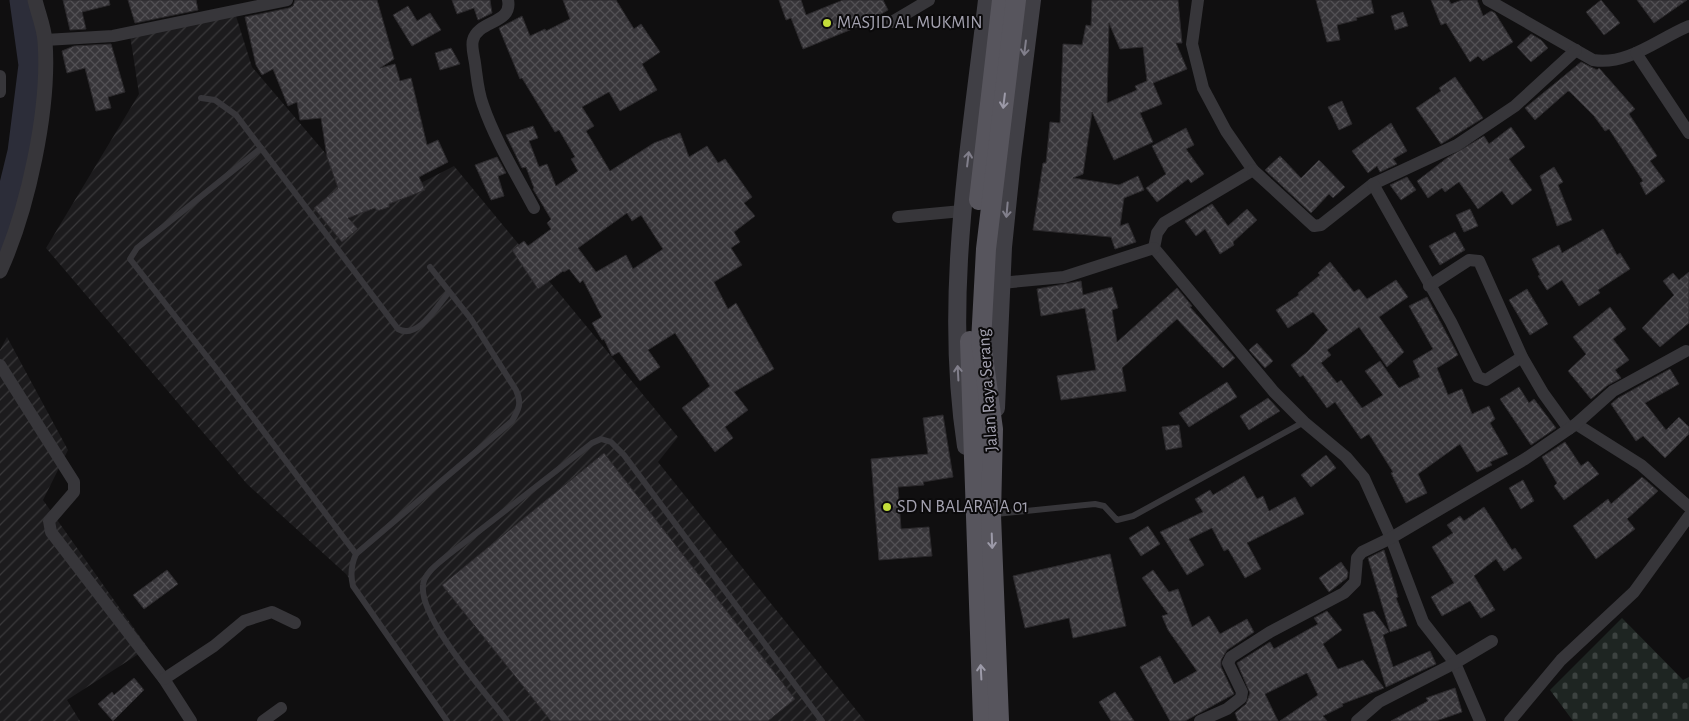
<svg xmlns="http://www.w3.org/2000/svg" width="1689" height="721" font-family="'Alegreya Sans',sans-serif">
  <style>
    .industrial { fill: url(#industrial-furrows) }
    .cemetery { fill: url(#cemetery-stones) }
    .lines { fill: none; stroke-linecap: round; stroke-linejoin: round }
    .river { stroke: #2c2d39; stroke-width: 29 }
    .building { fill: url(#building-cross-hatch); stroke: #2b292c; fill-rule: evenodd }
    .service { stroke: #37363a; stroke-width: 6 }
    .minor { stroke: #37363a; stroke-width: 12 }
    .tertiary { stroke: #37363a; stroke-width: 15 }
    .secondary { stroke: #403f45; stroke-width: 18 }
    .trunk { stroke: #57555d; stroke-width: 20 }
    .oneway { stroke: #817f8b }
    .oneway2 { stroke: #9c9aa8 }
    .poi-dot { fill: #c4de3a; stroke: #0b0a0b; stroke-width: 2 }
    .labels { text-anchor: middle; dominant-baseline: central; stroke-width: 4; stroke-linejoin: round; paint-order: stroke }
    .poi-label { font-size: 18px; fill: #a4a2b0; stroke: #0b0a0b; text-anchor: start }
    .street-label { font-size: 18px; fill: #a4a2b0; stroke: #0b0a0b }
  </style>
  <defs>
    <pattern id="industrial-furrows" width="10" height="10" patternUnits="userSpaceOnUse" patternTransform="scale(1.25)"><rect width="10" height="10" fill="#1c1b1d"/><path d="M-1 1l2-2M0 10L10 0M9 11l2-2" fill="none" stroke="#3a393b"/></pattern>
    <pattern id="cemetery-stones" width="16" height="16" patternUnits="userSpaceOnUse" patternTransform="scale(1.25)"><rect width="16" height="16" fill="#1e2522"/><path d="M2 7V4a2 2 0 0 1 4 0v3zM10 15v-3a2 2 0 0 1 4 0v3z" fill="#3c4240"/></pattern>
    <pattern id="building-cross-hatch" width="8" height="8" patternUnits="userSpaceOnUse" patternTransform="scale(1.25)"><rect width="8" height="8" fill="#38363a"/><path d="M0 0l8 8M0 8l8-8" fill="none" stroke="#525054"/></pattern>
  </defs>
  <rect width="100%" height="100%" fill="#100f10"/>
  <g class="industrial">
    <path d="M236,16L252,67L372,208L454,166L678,437L658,462L865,721H450L346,574L247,484L46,248L139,94L130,35Z"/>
    <path d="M7,337L68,450L43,500L148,648L67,700L80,721H0V350Z"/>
  </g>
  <path class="cemetery" d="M1622,618L1683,680L1689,677V721H1573L1550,690Z"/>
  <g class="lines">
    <path class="river" d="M0,242L22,152L33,65L24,0"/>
  </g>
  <g class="building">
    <path d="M63,0H109L110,5L82,12L86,29L70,30Z"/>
    <path d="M128,0H196L198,10L135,23Z"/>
    <path d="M295,0H377L394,59L380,68L395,64L400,81L411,78L427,145L438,140L448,162L419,177L425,190L389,204V207L377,211L375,208L348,218L358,229L342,242L314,208L338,188L327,157L321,118L300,120L297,102L288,106L273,69L262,75L256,65L245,17L289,8L293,6Z"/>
    <path d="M452,0H490L492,13L478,20L474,8L457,14Z"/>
    <path d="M563,0H616L634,29L641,24L660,52L642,64L657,90L620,111L609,92L582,107L594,126L586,131L610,171L654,143L680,133L689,157L707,146L718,163L725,159L752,197L744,203L755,216L734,232L740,242L731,248L742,265L714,282L728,309L736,303L774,369L734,392L748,410L725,427L733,438L715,452L682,408L710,386L675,333L648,350L660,367L640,381L619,352L612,356L604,339L602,340L592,323L602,317L583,280L580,283L569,269L564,272L563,271L538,289L512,250L524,241L528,246L551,229L547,223L551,219L533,189L534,188L526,167L522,168L506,135L533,126L538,138L529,141L539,167L547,164L556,186L578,171L571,159L575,157L559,130L555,132L522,78L520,79L499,28L522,16L530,36L545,29L546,31L570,19ZM627,213L632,221L641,215L663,249L633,269L626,255L596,272L578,248Z"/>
    <path d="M779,0H801L806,15L843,0H883L888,10L862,25L803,49L791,18L786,20Z"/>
    <path d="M1092,0H1178L1182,43H1176L1187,69L1153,83L1162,104L1140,113L1153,142L1114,160L1092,112L1083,174L1073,178L1119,185L1138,176L1144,190L1124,198L1120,226L1128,223L1136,242L1115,249L1111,237L1033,230L1043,163H1046L1050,122L1060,123L1063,44L1082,45L1086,25L1091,26ZM1109,23L1120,49L1143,47L1147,81L1135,86L1137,90L1107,103Z"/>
    <path d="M1316,0H1371L1374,13L1356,18L1357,20L1337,25L1340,40L1327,42Z"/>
    <path d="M1431,0H1449L1451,4L1462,0H1477L1483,16L1491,11L1495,13L1513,42L1483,61L1478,56L1470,62L1446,23L1441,25Z"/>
    <path d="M1601,0L1620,23L1604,35L1586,12Z"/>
    <path d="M1637,0H1687L1654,23Z"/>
    <path d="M408,6L417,21L430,13L441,30L412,46L393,15Z"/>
    <path d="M1403,12L1408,26L1395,30L1391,16Z"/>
    <path d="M1531,34L1541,40L1548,48L1531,62L1517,47Z"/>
    <path d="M111,44L125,92L108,97L111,108L96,111L85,68L67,73L62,51L74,46Z"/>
    <path d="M451,48L460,64L440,70L435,53Z"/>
    <path d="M1581,62L1597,70L1599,68L1635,109L1629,114L1657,156L1650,161L1665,181L1646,195L1640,183L1643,181L1609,129L1605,131L1594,116L1570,92L1568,91L1535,120L1525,108Z"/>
    <path d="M1455,77L1483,118L1441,144L1416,108L1441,91L1439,88Z"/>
    <path d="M1342,101L1352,124L1339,130L1328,107Z"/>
    <path d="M1391,123L1407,151L1393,159L1397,164L1380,172L1377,166L1368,173L1352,151Z"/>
    <path d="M1511,127L1525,147L1509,159L1532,190L1512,205L1502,191L1478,209L1459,182L1445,192L1442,188L1428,198L1417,181L1447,158L1484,136L1489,144Z"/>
    <path d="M1186,128L1194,145L1186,149L1204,174L1191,183L1188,179L1157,202L1146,188L1166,174L1152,146Z"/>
    <path d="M1280,156L1301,178L1319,160L1345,187L1333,198L1329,194L1311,213L1265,170Z"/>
    <path d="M497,157L506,173L498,176L504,196L491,200L475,165Z"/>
    <path d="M1554,167L1563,182L1558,185L1572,220L1557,226L1540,176Z"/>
    <path d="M1407,177L1416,190L1401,200L1390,185Z"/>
    <path d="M1212,204L1228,226L1247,209L1257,220L1233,242L1234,245L1220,254L1205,229L1196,236L1185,221Z"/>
    <path d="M1470,209L1478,226L1464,232L1456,215Z"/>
    <path d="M1603,229L1617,255L1620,253L1630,269L1598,290L1600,293L1579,306L1562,280L1547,290L1538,276L1540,275L1532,259L1559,245L1562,253Z"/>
    <path d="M1455,232L1465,250L1440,265L1429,246Z"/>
    <path d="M1330,262L1354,292L1359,289L1367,299L1396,280L1408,297L1379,317L1404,352L1387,367L1359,327L1327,350L1331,355L1321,363L1337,383L1341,380L1362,408L1383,395L1365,371L1380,361L1399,388L1420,377L1413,361L1433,349L1409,306L1427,297L1458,355L1437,368L1448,395L1462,389L1472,414L1489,406L1495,419L1490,423L1508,454L1490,462L1492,465L1477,472L1460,444L1418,474L1427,493L1406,503L1391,473L1393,472L1369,434L1361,439L1335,402L1327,408L1303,375L1300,377L1291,365L1307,352L1328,330L1313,312L1288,328L1276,310L1299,295L1298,293L1320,275L1318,273Z"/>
    <path d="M1689,272V323L1660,347L1642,328L1674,295L1663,281L1673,273L1679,280Z"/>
    <path d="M1081,281L1083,295L1112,287L1118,308L1112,310L1117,342L1177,288L1192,306L1190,307L1235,358L1223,368L1177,319L1122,368L1126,391L1061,400L1057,376L1096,370L1085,308L1041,316L1037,289Z"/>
    <path d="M1527,289L1548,324L1530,335L1509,300Z"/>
    <path d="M1610,307L1626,329L1613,339L1629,360L1615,370L1621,378L1608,385L1591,399L1568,371L1586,354L1573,337Z"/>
    <path d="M1257,343L1273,361L1265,368L1249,350Z"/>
    <path d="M1670,369L1679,384L1645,403L1666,430L1679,417L1689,427V434L1665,458L1643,436L1636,441L1611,404L1618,398Z"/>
    <path d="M1227,382L1237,397L1189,427L1179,413Z"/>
    <path d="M1519,387L1529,403L1534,399L1556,428L1531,445L1500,399Z"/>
    <path d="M1268,398L1280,411L1249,430L1240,416Z"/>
    <path d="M943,415L953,477L923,482L924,485L898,487L901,529L929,527L932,556L879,560L871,459L928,454L923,418Z"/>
    <path d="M1179,425L1182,447L1166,450L1162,427Z"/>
    <path d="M1565,442L1581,466L1588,461L1599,474L1564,500L1554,486L1557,483L1542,457Z"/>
    <path d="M604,453L795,699L768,721H551L442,585Z"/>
    <path d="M1326,455L1336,468L1311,487L1301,475Z"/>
    <path d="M1244,476L1257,499L1263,496L1269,511L1295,497L1304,514L1247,543L1261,569L1245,578L1228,549L1224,551L1212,528L1189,539L1204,565L1187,575L1160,532L1203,512L1195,499L1210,490L1213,495Z"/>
    <path d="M1642,477L1658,491L1627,519L1635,529L1596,559L1573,526L1608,499L1611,504Z"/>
    <path d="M1523,480L1534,501L1521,509L1509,488Z"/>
    <path d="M1484,507L1512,550L1515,548L1522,558L1504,571L1496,559L1474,576L1495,610L1481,618L1470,601L1442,616L1431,597L1454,583L1432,547L1453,533L1447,525L1460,516L1464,521Z"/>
    <path d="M1148,526L1160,544L1141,556L1129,538Z"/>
    <path d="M1384,550L1398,597L1396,598L1407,626L1390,632L1368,558Z"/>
    <path d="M1110,554L1126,626L1073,638L1069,618L1025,628L1013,576Z"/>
    <path d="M1341,562L1348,572L1347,578L1329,592L1319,578Z"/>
    <path d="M167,570L178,584L144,609L133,595Z"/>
    <path d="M1153,570L1169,592L1178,589L1192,627L1209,616L1220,634L1247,619L1254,632L1227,650L1221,660V667L1234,694L1185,721H1170L1140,667L1160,656L1174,684L1197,671L1168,630L1162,616L1168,614L1142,578Z"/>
    <path d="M1327,611L1342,630L1323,644L1338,669L1363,660L1384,688L1342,704L1343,706L1323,716L1327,721H1280L1318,695L1307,673L1265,694L1278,721H1238L1235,713L1246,704L1250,693L1237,663L1270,642L1274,649L1318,624L1314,618Z"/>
    <path d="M1374,611L1389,632L1383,635L1393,667L1430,651L1436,664L1386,687L1363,614Z"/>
    <path d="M134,678L144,690L113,721L98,704L112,692L114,695Z"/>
    <path d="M1455,688L1462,712L1436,721H1391L1428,701L1426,698Z"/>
    <path d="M1115,692L1134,721H1111L1099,702Z"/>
  </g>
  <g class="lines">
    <g class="service">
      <path d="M201,98L215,100L236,115L398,329C418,340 437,306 449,292"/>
      <path d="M261,148L137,248L130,259L215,367L356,554"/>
      <path d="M430,267L471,319L516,390C522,403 519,409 512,421L356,554C351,565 350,574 353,586L447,721"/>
      <path d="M995,514L1095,504L1104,506L1117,520L1133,516L1304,422"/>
      <path d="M507,721C486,693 419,619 423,585C424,573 439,563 447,556L592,443L601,439L611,442L624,455L822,721"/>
    </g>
    <g class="minor">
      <path d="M508,0C513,24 478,20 473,40C471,46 474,56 475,63C477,77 478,92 483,105C495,140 516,174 534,208"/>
      <path d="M1198,0L1192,44L1203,88L1226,131L1253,170L1164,223L1157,233L1154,248L1274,392L1304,422L1346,457L1364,478L1391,538L1423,622L1455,663L1480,721"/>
      <path d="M1488,0L1593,60C1628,66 1659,38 1689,26"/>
      <path d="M892,22L929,0"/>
      <path d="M45,40L113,36L287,0"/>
      <path d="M1636,53L1689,133"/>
      <path d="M0,76V92"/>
      <path d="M1253,170L1314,226L1321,225L1373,184L1457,145L1515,106L1576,50"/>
      <path d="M1373,184L1451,322L1478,377L1486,380L1522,357"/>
      <path d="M898,217L962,211"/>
      <path d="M1001,283L1064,277L1154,248"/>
      <path d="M1429,286L1469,260L1479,261L1522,357L1543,393L1569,429"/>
      <path d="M0,365L74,482V492L49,521L51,532L164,679L191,721"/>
      <path d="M1576,424L1641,465L1689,507"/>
      <path d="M164,679L214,646L244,621L272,612L295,623"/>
      <path d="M263,721L281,708"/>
      <path d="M1200,721L1227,709L1241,698L1242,692L1228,663L1231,657L1270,632L1344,593L1355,582L1357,558L1362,552L1391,538L1525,459L1576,424L1613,391L1686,351"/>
      <path d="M1357,721L1379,702L1455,663L1492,641"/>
      <path d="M1510,721L1561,660L1634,592L1689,516"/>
    </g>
    <path class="tertiary" d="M0,271C28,209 50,109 45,41C44,27 38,13 35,0"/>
    <g class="secondary">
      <path d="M996,408L1003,247L1012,159L1032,0"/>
      <path d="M966,446C943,298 970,148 987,0"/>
    </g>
    <g class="trunk">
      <path d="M979,200L1002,0"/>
      <path d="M970,341L983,721"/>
      <path d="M999,721L991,515L993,429L981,342L986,249L1016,0"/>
    </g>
  </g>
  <defs><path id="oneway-shaft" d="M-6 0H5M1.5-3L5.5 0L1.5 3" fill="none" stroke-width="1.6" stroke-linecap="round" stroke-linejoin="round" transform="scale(1.25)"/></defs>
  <g class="oneway">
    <use href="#oneway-shaft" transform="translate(1025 48) rotate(97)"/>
    <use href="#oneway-shaft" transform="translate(968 159) rotate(-83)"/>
    <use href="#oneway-shaft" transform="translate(1007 210) rotate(95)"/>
    <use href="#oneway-shaft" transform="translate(958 373) rotate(-93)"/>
  </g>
  <g class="oneway2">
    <use href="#oneway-shaft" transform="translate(1004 101) rotate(97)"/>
    <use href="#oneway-shaft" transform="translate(992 541) rotate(88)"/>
    <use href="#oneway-shaft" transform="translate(981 672) rotate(-93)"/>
  </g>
  <g class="poi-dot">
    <circle cx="827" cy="23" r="5"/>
    <circle cx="887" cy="507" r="5"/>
  </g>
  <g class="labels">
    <g class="poi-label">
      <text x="837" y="23">MASJID AL MUKMIN</text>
      <text x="897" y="507">SD N BALARAJA 01</text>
    </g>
    <g class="street-label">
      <text transform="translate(988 390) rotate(-94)">Jalan Raya Serang</text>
    </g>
  </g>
</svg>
